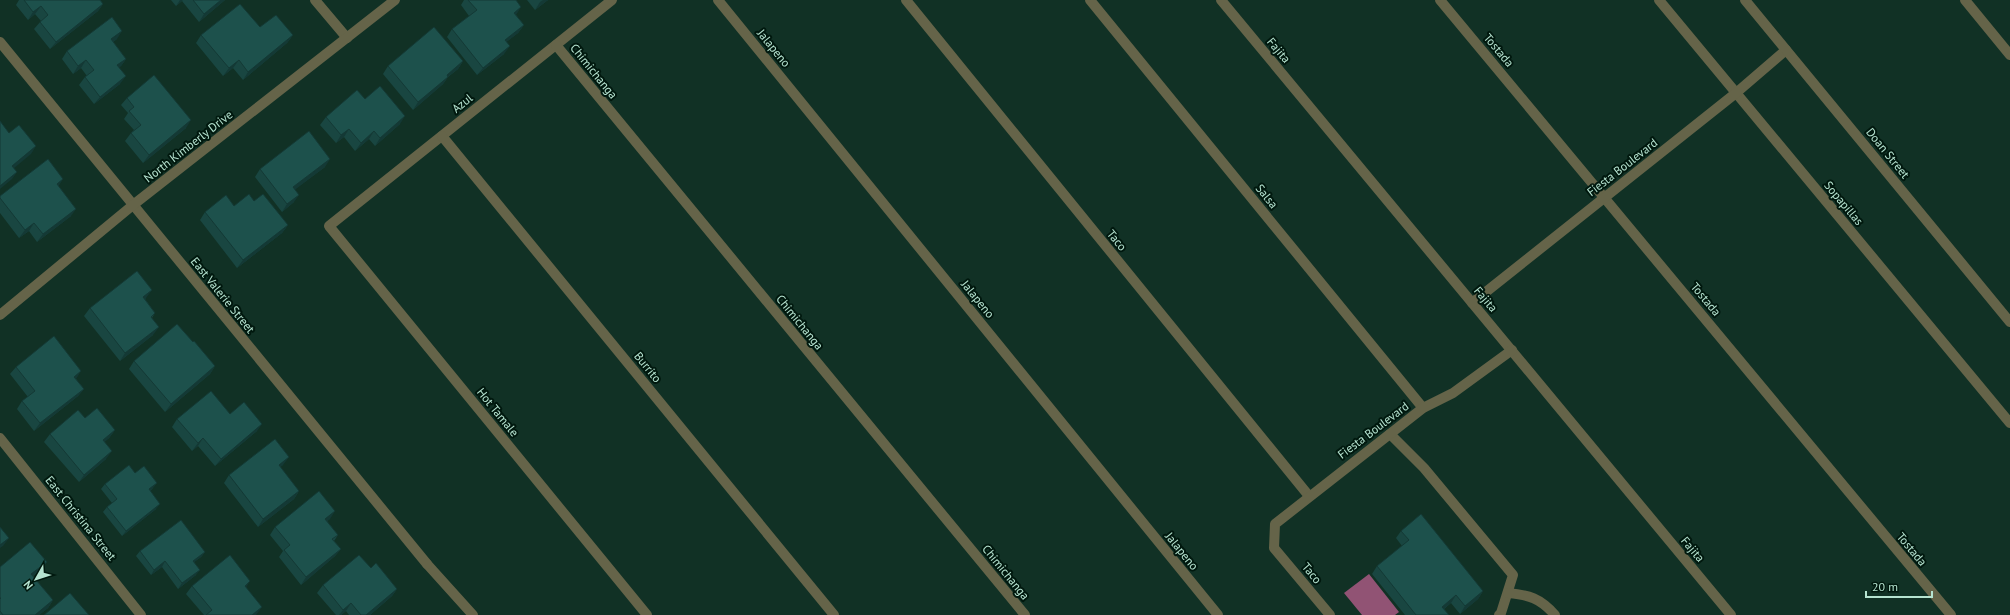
<svg xmlns="http://www.w3.org/2000/svg" width="2010" height="615" font-family="'PT Sans',sans-serif">
  <style>
    .water { fill: #915374 }
    .lines { fill: none; stroke-linecap: round; stroke-linejoin: round }
    .service { stroke: #656449; stroke-width: 10 }
    .minor { stroke: #656449; stroke-width: 10 }
    .tertiary { stroke: #656449; stroke-width: 10 }
    .wall { fill: #194641 }
    .shaded-wall { fill: #143935 }
    .building { fill: #1d514c; stroke: #143935 }
    .labels { text-anchor: middle; dominant-baseline: central; stroke-width: 4; stroke-linejoin: round; paint-order: stroke }
    .street-label { font-size: 12px; fill: #b6e4d1; stroke: #00180e }
  </style>
  <rect width="100%" height="100%" fill="#113125"/>
  <path class="water" d="M1369,574L1399,612L1395,615H1362L1344,593Z"/>
  <g class="lines">
    <g class="service">
      <path d="M612,0L329,226L647,615"/>
      <path d="M718,0L1218,615"/>
      <path d="M906,0L1309,496"/>
      <path d="M1090,0L1423,408"/>
      <path d="M1221,0L1731,615"/>
      <path d="M1440,0L1951,615"/>
      <path d="M1659,0L2010,423"/>
      <path d="M556,45L1025,615"/>
      <path d="M442,136L834,615"/>
      <path d="M1472,303L1736,93L1786,50"/>
      <path d="M1390,434L1424,468L1513,575L1501,613L1499,615"/>
      <path d="M427,564L473,615"/>
      <path d="M1508,593C1529,595 1540,598 1555,615"/>
      <path d="M1330,615L1274,548L1275,524L1423,408L1453,393L1512,350"/>
    </g>
    <g class="minor">
      <path d="M315,0L347,38"/>
      <path d="M1965,0L2010,55"/>
      <path d="M0,42L427,564"/>
      <path d="M0,315L133,205L395,0"/>
      <path d="M0,438L141,615"/>
    </g>
    <path class="tertiary" d="M1745,0L2010,322"/>
  </g>
  <g class="wall">
    <path d="M19,0H100L103,4L98,11L50,49L34,29L41,21L35,14L28,20L16,5Z"/>
    <path d="M171,0H225L199,22L182,1L176,6Z"/>
    <path d="M464,0H516V15L524,25L518,33L506,42L504,54L477,75L447,37L452,29L469,16L461,5Z"/>
    <path d="M527,0H548L535,10Z"/>
    <path d="M260,27L293,35L287,43L243,80L233,68L223,76L196,43L201,35Z"/>
    <path d="M117,39L113,42L126,59L121,66L119,67L120,84L94,104L79,85L85,77L87,76L81,68L73,74L62,59L67,51Z"/>
    <path d="M463,61L458,69L448,77L443,84L413,110L383,74L388,66Z"/>
    <path d="M127,98L186,128L143,163L125,141L131,133L134,130L124,119L128,113L121,105Z"/>
    <path d="M365,99L400,124L375,146L369,139L355,151L344,137L336,143L320,125L326,117Z"/>
    <path d="M325,167L295,189L294,202L282,212L255,177L260,169Z"/>
    <path d="M58,186L71,216L37,242L29,231L19,238L0,213V198Z"/>
    <path d="M234,206L288,225L282,233L237,268L200,220L205,212Z"/>
    <path d="M146,298L145,299L155,313L152,318L153,335L120,361L84,316L90,308Z"/>
    <path d="M193,342L215,366L210,374L165,412L129,369L134,361Z"/>
    <path d="M16,367L76,379L84,389L78,396L34,431L17,409L22,401L28,397L10,374Z"/>
    <path d="M230,414L257,431L215,466L198,446L192,451L172,427L177,419Z"/>
    <path d="M85,418L115,430L109,438L104,442L106,459L79,482L44,442L50,434Z"/>
    <path d="M283,465L280,467L299,491L294,499L258,527L224,483L229,475Z"/>
    <path d="M135,473L153,488L150,491L156,509L122,536L103,512L107,507L112,503L101,489L105,484Z"/>
    <path d="M330,519L327,521L338,535L334,541L341,549L335,556L301,585L279,557L283,551L270,535L275,527Z"/>
    <path d="M1401,531L1483,591L1478,599L1460,614L1451,603L1444,609L1449,615H1405L1372,574L1377,566L1402,546L1396,538Z"/>
    <path d="M140,551L205,552L201,557L194,562L196,575L178,589L162,567L151,575L136,556Z"/>
    <path d="M47,562L41,569L33,576L53,600L48,608L39,615H0V567Z"/>
    <path d="M371,568L397,589L392,596L370,615H349L346,611L341,615H336L317,593L323,585Z"/>
    <path d="M192,586L246,587L256,615H204L186,594Z"/>
  </g>
  <g class="shaded-wall">
    <path d="M180,0H183L176,6Z"/>
    <path d="M221,0H225L199,22L204,14Z"/>
    <path d="M543,0H548L535,10L540,2Z"/>
    <path d="M103,4L98,11L50,49L56,42Z"/>
    <path d="M41,6L35,14L28,20L33,12Z"/>
    <path d="M521,7L516,15L508,21L514,13Z"/>
    <path d="M524,25L518,33L499,48L505,40Z"/>
    <path d="M122,31L117,39L106,47L111,39Z"/>
    <path d="M293,35L287,43L243,80L248,72Z"/>
    <path d="M510,46L504,54L477,75L483,68Z"/>
    <path d="M126,59L121,66L112,73L117,65Z"/>
    <path d="M86,60L81,68L73,74L78,66Z"/>
    <path d="M239,60L233,68L223,76L229,68Z"/>
    <path d="M463,61L458,69L441,82L447,75Z"/>
    <path d="M126,76L120,84L94,104L100,97Z"/>
    <path d="M448,77L443,84L413,110L418,102Z"/>
    <path d="M405,116L400,124L375,146L380,138Z"/>
    <path d="M191,120L186,128L143,163L149,155Z"/>
    <path d="M349,129L344,137L336,143L341,135Z"/>
    <path d="M374,131L369,139L355,151L361,143Z"/>
    <path d="M36,146L31,154L7,174L12,166Z"/>
    <path d="M330,159L325,167L288,195L293,187Z"/>
    <path d="M17,172L12,179L0,189V186Z"/>
    <path d="M63,179L58,187L57,184Z"/>
    <path d="M299,195L294,202L282,212L287,204Z"/>
    <path d="M76,209L71,216L37,242L43,234Z"/>
    <path d="M34,223L29,231L19,238L25,230Z"/>
    <path d="M288,225L282,233L237,268L243,260Z"/>
    <path d="M152,290L146,298L138,305L143,297Z"/>
    <path d="M159,327L153,335L120,361L125,353Z"/>
    <path d="M215,366L210,374L165,412L171,404Z"/>
    <path d="M81,371L76,379L74,377Z"/>
    <path d="M84,389L78,396L34,431L40,423Z"/>
    <path d="M262,424L257,431L215,466L221,459Z"/>
    <path d="M115,430L109,438L98,448L103,440Z"/>
    <path d="M203,438L198,446L192,451L198,443Z"/>
    <path d="M112,451L106,459L79,482L84,475Z"/>
    <path d="M289,457L283,465L273,473L279,465Z"/>
    <path d="M157,483L153,488L145,494L149,489Z"/>
    <path d="M299,491L294,499L258,527L263,519Z"/>
    <path d="M160,504L156,509L122,536L126,531Z"/>
    <path d="M335,511L330,519L320,527L325,519Z"/>
    <path d="M9,538L3,546L0,548V545Z"/>
    <path d="M341,549L335,556L301,585L306,577Z"/>
    <path d="M205,552L201,557L189,566L193,561Z"/>
    <path d="M165,561L162,567L151,575L154,570Z"/>
    <path d="M47,562L41,569L26,582L31,574Z"/>
    <path d="M200,570L196,575L178,589L182,583Z"/>
    <path d="M250,581L245,589V586Z"/>
    <path d="M397,589L392,596L370,615H366Z"/>
    <path d="M1483,591L1478,599L1460,614L1465,606Z"/>
    <path d="M1456,595L1451,603L1437,614L1442,607Z"/>
    <path d="M53,600L48,608L39,615H35Z"/>
    <path d="M351,603L346,611L341,615H339L343,610Z"/>
    <path d="M262,607L256,615H252Z"/>
  </g>
  <g class="building">
    <path d="M24,0H100L103,4L56,42L40,22L48,15L41,6L33,12Z"/>
    <path d="M193,0H221L204,14Z"/>
    <path d="M468,0H516L521,7L514,13L524,25L505,40L510,46L483,68L452,29L477,10Z"/>
    <path d="M240,4L260,27L276,15L293,35L248,72L239,60L229,68L201,35Z"/>
    <path d="M112,17L122,31L111,39L126,59L117,65L126,76L100,97L85,77L94,70L86,60L78,66L67,51Z"/>
    <path d="M434,27L463,61L447,75L448,77L418,102L388,66Z"/>
    <path d="M154,75L191,120L149,155L131,133L141,125L129,111L134,107L127,98Z"/>
    <path d="M380,86L405,116L380,138L374,131L361,143L349,129L341,135L326,117L357,90L365,99Z"/>
    <path d="M0,121L9,133L19,125L36,146L12,166L17,172L0,186Z"/>
    <path d="M309,131L330,159L293,187L299,195L287,204L260,169Z"/>
    <path d="M48,159L63,179L57,184L76,209L43,234L34,223L25,230L0,198V196Z"/>
    <path d="M249,194L254,201L263,194L288,225L243,260L205,212L226,195L234,206Z"/>
    <path d="M137,271L152,290L143,297L155,313L151,317L159,327L125,353L90,308Z"/>
    <path d="M177,324L193,342L194,341L215,366L171,404L134,361Z"/>
    <path d="M54,336L81,371L74,377L84,389L40,423L22,401L35,391L16,367Z"/>
    <path d="M211,391L230,414L244,402L262,424L221,459L203,438L198,443L177,419Z"/>
    <path d="M97,408L115,430L103,440L112,451L84,475L50,434L78,410L85,418Z"/>
    <path d="M275,439L289,457L279,465L299,491L263,519L229,475Z"/>
    <path d="M129,465L135,473L144,466L157,483L149,489L160,504L126,531L107,507L117,499L105,484Z"/>
    <path d="M319,491L335,511L325,519L338,535L332,539L341,549L306,577L284,550L290,545L275,527Z"/>
    <path d="M1421,514L1483,591L1465,606L1456,595L1442,607L1449,615H1416L1377,566L1409,540L1401,531Z"/>
    <path d="M181,520L205,552L193,561L200,570L182,583L165,561L154,570L140,551Z"/>
    <path d="M0,527L9,538L0,545Z"/>
    <path d="M30,542L47,562L31,574L53,600L35,615H3L0,611V599L1,598H0V567Z"/>
    <path d="M230,555L250,581L245,586L262,607L252,615H206L212,610L192,586Z"/>
    <path d="M359,555L371,568L376,563L397,589L366,615H361L351,603L343,610L323,585Z"/>
    <path d="M70,593L89,615H44Z"/>
  </g>
  <g class="labels">
    <g class="street-label">
      <text transform="translate(774 48) rotate(51)">Jalapeno</text>
      <text transform="translate(1279 50) rotate(50)">Fajita</text>
      <text transform="translate(1499 50) rotate(50)">Tostada</text>
      <text transform="translate(594 71) rotate(51)">Chimichanga</text>
      <text transform="translate(462 103) rotate(-39)">Azul</text>
      <text transform="translate(188 146) rotate(-38)">North Kimberly Drive</text>
      <text transform="translate(1888 153) rotate(51)">Doan Street</text>
      <text transform="translate(1622 167) rotate(-38)">Fiesta Boulevard</text>
      <text transform="translate(1267 196) rotate(51)">Salsa</text>
      <text transform="translate(1844 203) rotate(50)">Sopapillas</text>
      <text transform="translate(1117 240) rotate(51)">Taco</text>
      <text transform="translate(223 295) rotate(51)">East Valerie Street</text>
      <text transform="translate(978 299) rotate(51)">Jalapeno</text>
      <text transform="translate(1486 299) rotate(50)">Fajita</text>
      <text transform="translate(1706 299) rotate(50)">Tostada</text>
      <text transform="translate(800 322) rotate(51)">Chimichanga</text>
      <text transform="translate(648 367) rotate(51)">Burrito</text>
      <text transform="translate(498 412) rotate(51)">Hot Tamale</text>
      <text transform="translate(1373 430) rotate(-37)">Fiesta Boulevard</text>
      <text transform="translate(81 518) rotate(51)">East Christina Street</text>
      <text transform="translate(1693 549) rotate(50)">Fajita</text>
      <text transform="translate(1912 549) rotate(50)">Tostada</text>
      <text transform="translate(1182 551) rotate(51)">Jalapeno</text>
      <text transform="translate(1006 572) rotate(51)">Chimichanga</text>
      <text transform="translate(1312 573) rotate(50)">Taco</text>
    </g>
  </g>
  <g transform="translate(36 579) rotate(231)" stroke="#00180e" stroke-width="3" paint-order="stroke">
  <path d="M0-3L7 15L0 10L-7 15Z" fill="#b6e4d1"/>
  <text y="-6" font-size="11" font-weight="bold" text-anchor="middle" fill="#b6e4d1">N</text>
  </g>
  <path d="M1866 591v6h66v-6" fill="none" stroke="#b6e4d1" stroke-width="2"/>
  <text x="1872" y="591" font-size="12" fill="#b6e4d1" stroke="#00180e" stroke-width="3" paint-order="stroke">20 m</text>
</svg>
